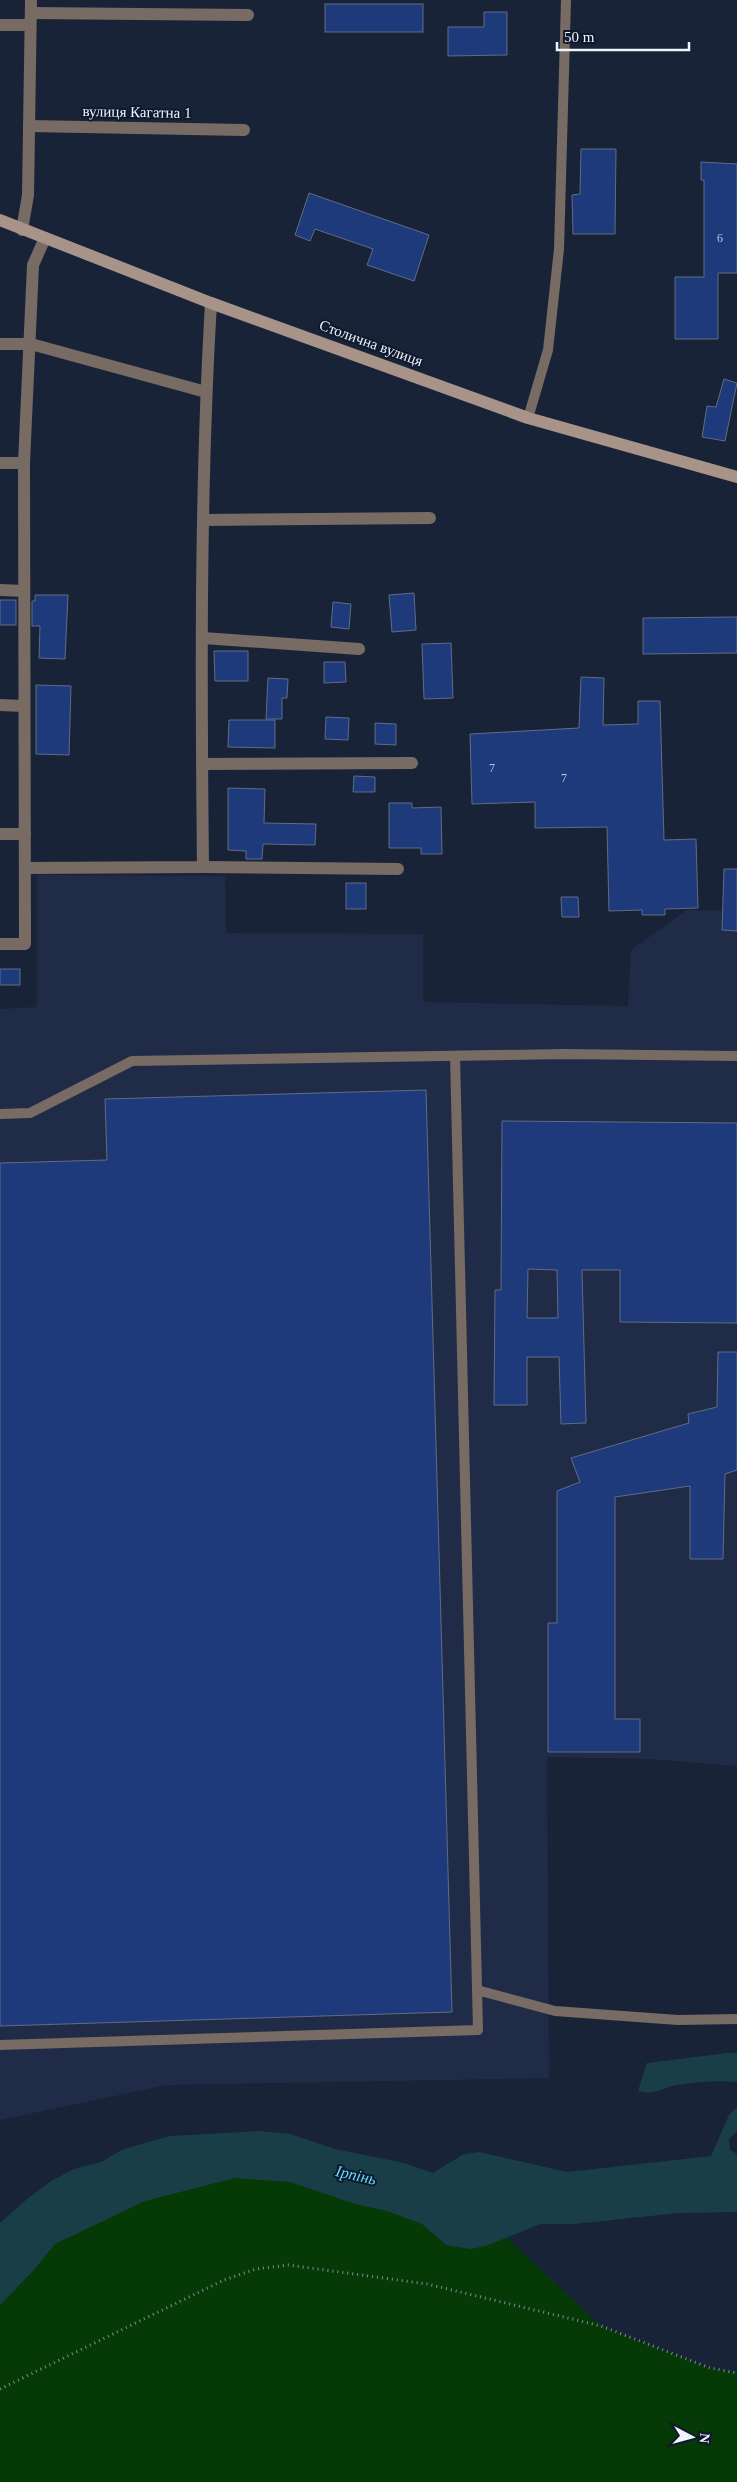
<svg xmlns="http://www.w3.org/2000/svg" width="737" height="2482" font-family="'Times New Roman',serif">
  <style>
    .built { fill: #202c47 }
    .green { fill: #053905 }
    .water { fill: #193e48 }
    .building { fill: #1f3a7a; stroke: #606c85; fill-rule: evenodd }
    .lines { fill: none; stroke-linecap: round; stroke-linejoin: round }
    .path { stroke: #838a99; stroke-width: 3; stroke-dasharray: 1 4; stroke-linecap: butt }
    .lane { stroke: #786b64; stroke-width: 10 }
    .street { stroke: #786b64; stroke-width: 12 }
    .secondary { stroke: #a89389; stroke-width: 12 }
    .labels { text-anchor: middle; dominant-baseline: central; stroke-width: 4; stroke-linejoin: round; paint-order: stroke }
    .number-label { font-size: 12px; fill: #bcc6dc }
    .street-label { font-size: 15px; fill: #f0f4fd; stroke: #0f192d }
    .water-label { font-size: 16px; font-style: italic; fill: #63d8fa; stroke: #0f192d }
  </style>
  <rect width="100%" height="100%" fill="#182338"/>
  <path class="built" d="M37,875L225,876L226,933L423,934V1002L628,1006L631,950L687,910L737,911V1766L650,1759L547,1757L549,2078L167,2085L0,2120V1009L37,1007Z"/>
  <path class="green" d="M174,2163L470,2203L601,2326L710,2368L737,2373V2482H0V2263Z"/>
  <g class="water">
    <path d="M727,2053H737V2082C718,2080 696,2082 677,2085C659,2088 657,2096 638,2091L647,2063Z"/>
    <path d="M737,2107V2131L729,2139L730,2150L737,2154V2212L679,2213L574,2224H540L486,2246L470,2249L446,2245L422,2224L387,2211L355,2204L290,2182L235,2178L145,2201L55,2244L33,2271L0,2305V2223L27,2199L51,2181L74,2169L101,2162L124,2149L170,2136L260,2131L290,2134L335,2149L404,2163L433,2173L462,2155L479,2152L567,2172L711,2156L729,2115Z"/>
  </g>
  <g class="building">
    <rect x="325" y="4" width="98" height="28"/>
    <path d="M484,12H507V55L448,56V27H484Z"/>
    <path d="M581,149H616L615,234H573L572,195L580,194Z"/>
    <path d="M701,162L737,164V273H718V339H675V277H704V180H701Z"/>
    <path d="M309,193L429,235L414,281L367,265L373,249L315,229L310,241L295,235Z"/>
    <path d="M724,379L737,383L725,441L702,437L707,406L716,407Z"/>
    <path d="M414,593L416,630L392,632L389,595Z"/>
    <path d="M35,595H68L65,659L39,658L40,626H32V601H35Z"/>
    <rect x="0" y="600" width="16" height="25"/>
    <path d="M333,602L351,604L349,629L331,627Z"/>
    <path d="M737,617V653L643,654V618Z"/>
    <path d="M451,643L453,698L424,699L422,644Z"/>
    <path d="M214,651H248V681H215Z"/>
    <path d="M324,662H345L346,682L324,683Z"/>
    <path d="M581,677L604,678L603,725L638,724V701H660L664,840L696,839L698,908L665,909V915H642V910L609,911L607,827L535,828V802L472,804L470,734L579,728Z"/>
    <path d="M268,678L288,679L287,698H282V719H266Z"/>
    <path d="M36,685L71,686L69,755L36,754Z"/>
    <path d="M326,717L349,718L348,740L325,739Z"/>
    <path d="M229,720H275V748L228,747Z"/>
    <path d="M375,723L396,724V745L375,744Z"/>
    <path d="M354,776L375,777V792H353Z"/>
    <path d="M228,788L265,789L264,823L316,824L315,845L263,844L262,859H246V851L228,850Z"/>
    <path d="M389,803H412V808L441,807L442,854H421V848H389Z"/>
    <path d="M724,869H737V931L722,930Z"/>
    <rect x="346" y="883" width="20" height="26"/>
    <path d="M561,897H578L579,917H562Z"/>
    <rect x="0" y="969" width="20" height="16"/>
    <path d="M426,1090L452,2012L0,2026V1163L107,1160L105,1099Z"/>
    <path d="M502,1121L737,1123V1323L620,1322V1270H582L586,1423L561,1424L559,1357H527V1405H494L495,1290H501ZM528,1269L557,1270L558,1318H527Z"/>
    <path d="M718,1352H737V1470L725,1474L723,1559H690V1486L615,1497V1719H640V1752H548V1623H557V1491L580,1482L571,1458L689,1423L688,1414L717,1407Z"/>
  </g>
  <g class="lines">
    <path class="path" d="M0,2389L224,2280L256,2269L288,2265L427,2284L601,2326L710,2368L737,2373"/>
    <g class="lane">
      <path d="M528,418L548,350L559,249L566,0"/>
      <path d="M0,1114L30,1113L132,1061L564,1054L737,1056"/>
      <path d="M477,1990L555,2011L678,2020L737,2019"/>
      <path d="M0,2045L478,2030L455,1056"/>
    </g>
    <g class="street">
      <path d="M31,13L248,15"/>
      <path d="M0,25H30"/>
      <path d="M29,126L244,130"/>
      <path d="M22,230L28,195L31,0"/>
      <path d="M0,344H31L206,392"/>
      <path d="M0,463H24"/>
      <path d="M204,520L430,518"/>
      <path d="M0,590L24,591"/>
      <path d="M203,638L359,649"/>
      <path d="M0,705L24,706"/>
      <path d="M202,764L412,763"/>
      <path d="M0,834H25"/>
      <path d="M203,867L398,869"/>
      <path d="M25,868L203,867C201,679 200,490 211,303"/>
      <path d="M0,944H25L24,463L33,265L45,238"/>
    </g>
    <path class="secondary" d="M0,220L211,303L528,418L737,477"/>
  </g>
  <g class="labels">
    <g class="number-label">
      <text x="720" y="238">6</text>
      <text x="492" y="768">7</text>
      <text x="564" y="778">7</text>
    </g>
    <g class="street-label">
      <text transform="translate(137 112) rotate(1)">вулиця Кагатна 1</text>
      <text transform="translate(371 343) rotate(20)">Столична вулиця</text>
    </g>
    <g class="water-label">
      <text transform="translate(356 2175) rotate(13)">Ірпінь</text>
    </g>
  </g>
  <g transform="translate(692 2437) rotate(96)" stroke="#0f192d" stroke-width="4" paint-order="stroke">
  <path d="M0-4L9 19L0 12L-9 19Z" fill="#f0f4fd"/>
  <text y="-8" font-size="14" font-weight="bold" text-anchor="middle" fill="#f0f4fd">N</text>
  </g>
  <path d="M557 42v8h132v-8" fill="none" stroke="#f0f4fd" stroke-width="2.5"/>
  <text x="564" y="42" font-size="15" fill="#f0f4fd" stroke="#0f192d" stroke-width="4" paint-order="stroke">50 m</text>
</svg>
